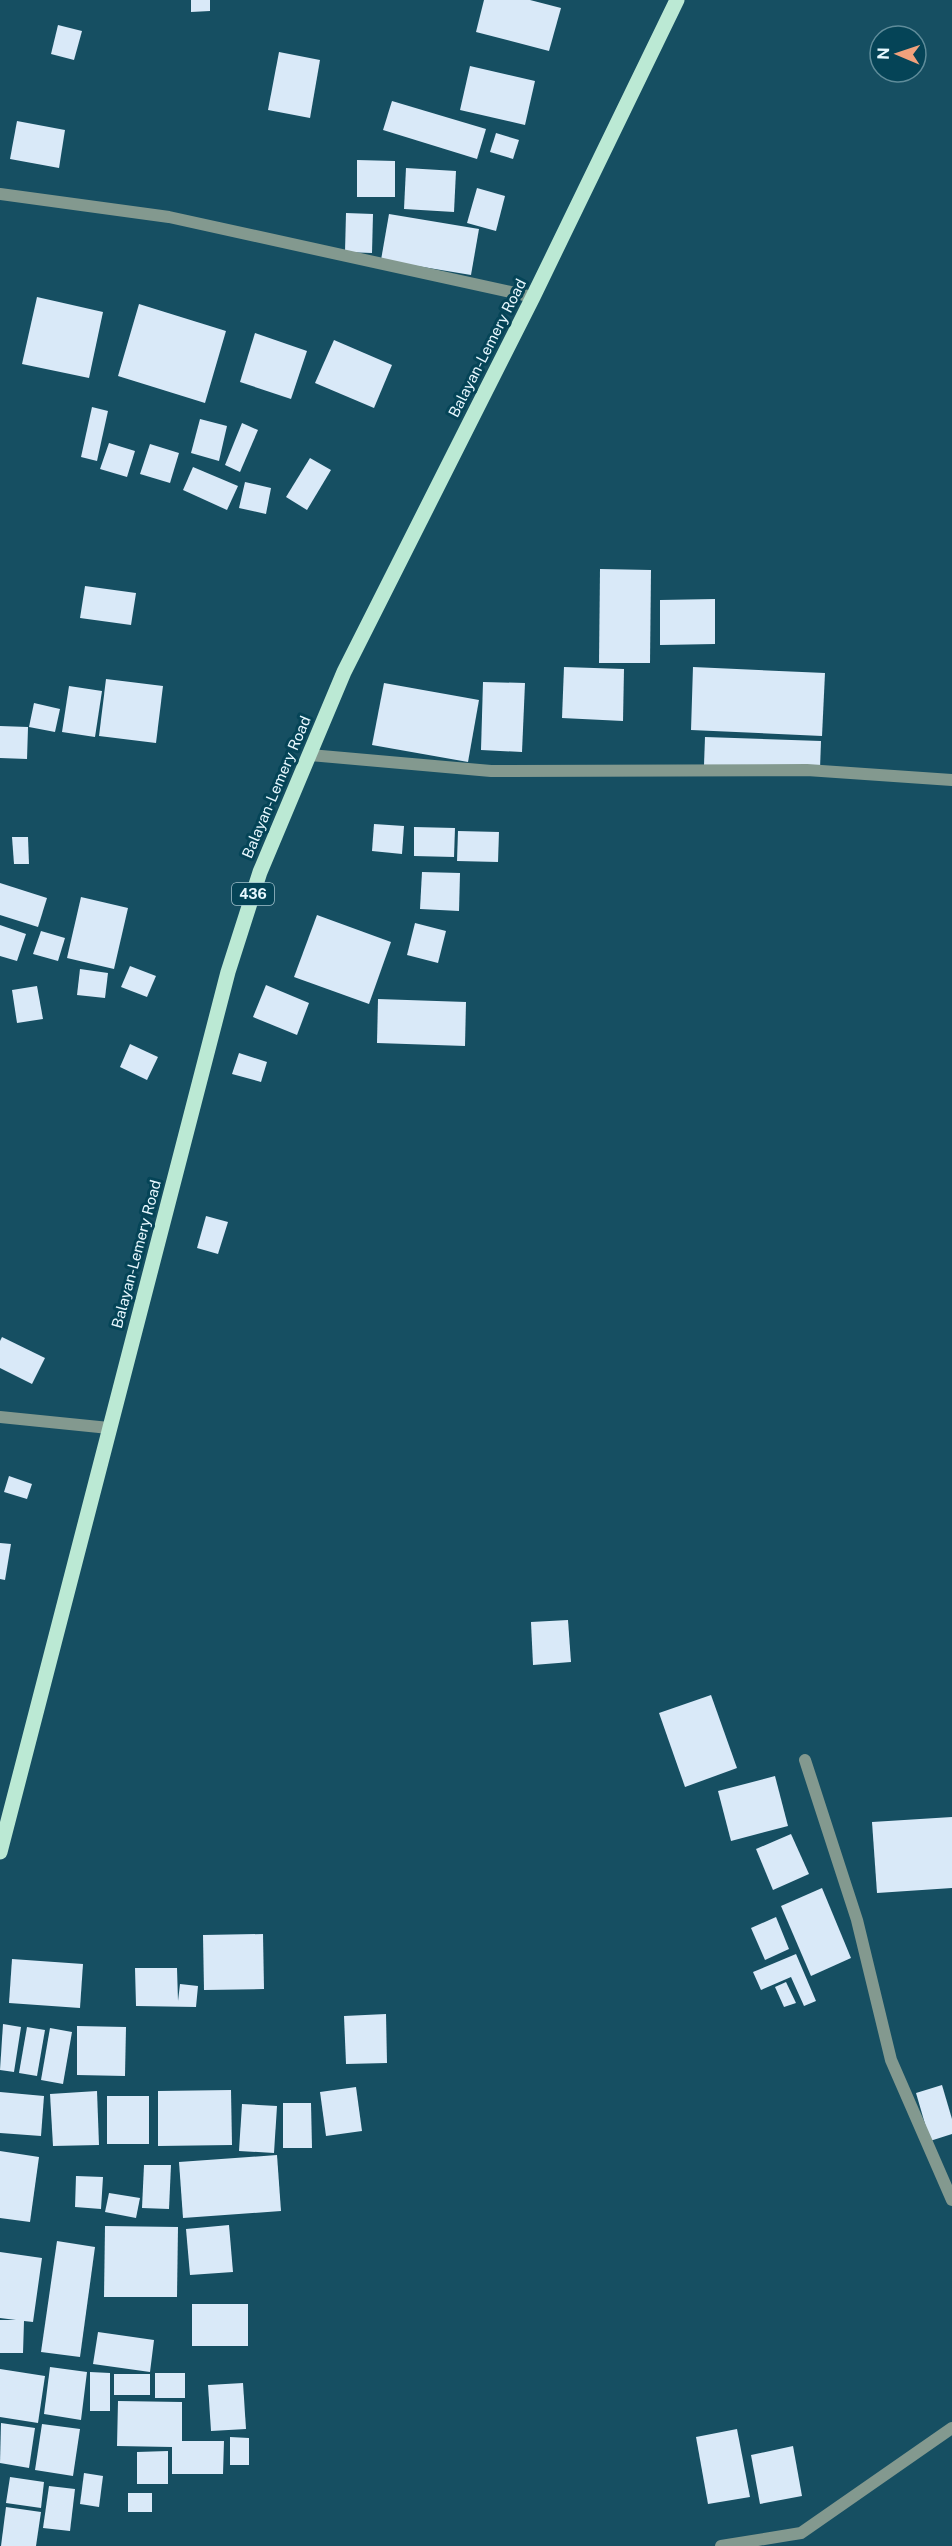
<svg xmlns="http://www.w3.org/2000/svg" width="952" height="2546" font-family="'Public Sans',sans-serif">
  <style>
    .building { fill: #d9e9f8 }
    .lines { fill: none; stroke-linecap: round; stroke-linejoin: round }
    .street { stroke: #83998f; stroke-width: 12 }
    .primary { stroke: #bbe9d4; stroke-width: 15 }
    .labels { text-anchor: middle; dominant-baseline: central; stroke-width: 6; stroke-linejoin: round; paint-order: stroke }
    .shield { fill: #054457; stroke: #a3c2cd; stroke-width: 1.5 }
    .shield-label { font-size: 14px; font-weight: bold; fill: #e7f8ff }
    .street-label { font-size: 15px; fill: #e7f8ff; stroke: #054457 }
  </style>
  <rect width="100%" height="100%" fill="#164f62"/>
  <g class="building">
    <path d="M191,0H210V11L191,12Z"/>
    <path d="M484,0H530L561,8L549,51L476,32Z"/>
    <path d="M58,25L82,31L74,60L51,54Z"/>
    <path d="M279,52L320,60L310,118L268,110Z"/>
    <path d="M470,66L535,81L525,125L460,110Z"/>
    <path d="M392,101L486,129L477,159L383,130Z"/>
    <path d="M17,121L65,130L59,168L10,159Z"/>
    <path d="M496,133L519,140L513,159L490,152Z"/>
    <path d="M357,160L395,161V197H357Z"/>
    <path d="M406,168L456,171L454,212L404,209Z"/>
    <path d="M477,188L505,196L496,231L467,223Z"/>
    <path d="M346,213L373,214L372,253L345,252Z"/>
    <path d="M389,214L479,229L471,275L381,260Z"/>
    <path d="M37,297L103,312L89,378L22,364Z"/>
    <path d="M139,304L226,331L205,403L118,376Z"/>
    <path d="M255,333L307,351L291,399L240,382Z"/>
    <path d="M334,340L392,365L374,408L315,383Z"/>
    <path d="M92,407L108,411L97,461L81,457Z"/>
    <path d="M200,419L227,426L219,461L191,453Z"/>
    <path d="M242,423L258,430L240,472L225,465Z"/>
    <path d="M109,443L135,451L127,477L100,469Z"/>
    <path d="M150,444L179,453L170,483L140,474Z"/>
    <path d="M310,458L331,470L307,510L286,497Z"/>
    <path d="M193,467L238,486L227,510L183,490Z"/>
    <path d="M245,482L271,488L266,514L239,508Z"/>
    <path d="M600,569L651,570L650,663H599Z"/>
    <path d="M85,586L136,593L131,625L80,618Z"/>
    <path d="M715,599V644L660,645V600Z"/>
    <path d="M564,667L624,669L623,721L562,718Z"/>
    <path d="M693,667L825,673L822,736L691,730Z"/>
    <path d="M106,679L163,686L156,743L99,736Z"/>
    <path d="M483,682L525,683L522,752L481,750Z"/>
    <path d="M384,683L479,700L468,762L372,745Z"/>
    <path d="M69,686L102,691L95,737L62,732Z"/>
    <path d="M34,703L60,709L55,732L29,727Z"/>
    <path d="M0,726L28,727L27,759L0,758Z"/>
    <path d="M705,737L821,741L820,769L704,765Z"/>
    <path d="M374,824L404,826L402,854L372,851Z"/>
    <path d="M414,827L455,828L454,857L414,856Z"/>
    <path d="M458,831L499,832L498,862L457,861Z"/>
    <path d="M12,837H28L29,864H14Z"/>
    <path d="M422,872L460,873L459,911L420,909Z"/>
    <path d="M0,883L47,898L38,927L0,915Z"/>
    <path d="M81,897L128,908L114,969L67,958Z"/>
    <path d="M317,915L391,942L369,1004L294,977Z"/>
    <path d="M415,923L446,931L438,963L407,955Z"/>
    <path d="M0,925L26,934L17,961L0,956Z"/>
    <path d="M41,931L65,938L58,961L33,954Z"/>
    <path d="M130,966L156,976L147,997L121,987Z"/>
    <path d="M80,969L108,973L105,998L77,995Z"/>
    <path d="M266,985L309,1003L297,1035L253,1017Z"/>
    <path d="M37,986L43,1019L17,1023L12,990Z"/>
    <path d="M378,999L466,1002L465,1046L377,1043Z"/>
    <path d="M130,1044L158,1057L147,1080L120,1067Z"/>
    <path d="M239,1053L267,1062L261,1082L232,1074Z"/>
    <path d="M206,1216L228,1222L218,1254L197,1248Z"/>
    <path d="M2,1337L45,1358L32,1384L0,1368V1341Z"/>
    <path d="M9,1476L32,1484L27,1499L4,1492Z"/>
    <path d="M0,1543L11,1544L5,1580L0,1579Z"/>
    <path d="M568,1620L571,1662L533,1665L531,1622Z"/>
    <path d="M711,1695L737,1768L685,1787L659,1713Z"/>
    <path d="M775,1776L788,1826L731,1841L718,1791Z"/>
    <path d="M952,1817V1888L877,1893L872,1822Z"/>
    <path d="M791,1834L809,1874L773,1890L756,1849Z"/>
    <path d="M822,1888L851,1958L811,1976L781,1906Z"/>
    <path d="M776,1917L789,1949L765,1960L751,1928Z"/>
    <path d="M263,1934L264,1989L204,1990L203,1935Z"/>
    <path d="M796,1954L816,2001L804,2006L791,1977L761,1990L753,1972Z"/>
    <path d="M12,1959L83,1964L80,2008L9,2003Z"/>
    <path d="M135,1968H177L178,2001L180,1984L198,1986L196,2007L136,2006Z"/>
    <path d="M786,1982L796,2003L784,2007L775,1987Z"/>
    <path d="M386,2014L387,2063L346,2064L344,2016Z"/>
    <path d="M3,2024L21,2027L14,2072L0,2070Z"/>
    <path d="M77,2026L126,2027L125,2076L77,2075Z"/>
    <path d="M27,2027L45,2030L37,2076L19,2073Z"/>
    <path d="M50,2028L72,2032L63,2084L41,2080Z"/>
    <path d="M942,2085L952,2119V2134L930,2141L916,2093Z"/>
    <path d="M356,2087L362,2131L326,2136L320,2092Z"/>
    <path d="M231,2090L232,2145L158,2146V2091Z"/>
    <path d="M97,2091L99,2145L53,2146L50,2094Z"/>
    <path d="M0,2092L44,2096L41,2136L0,2133Z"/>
    <rect x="107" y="2096" width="42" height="48"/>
    <path d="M283,2103H311L312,2148H283Z"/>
    <path d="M242,2104L277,2106L274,2153L239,2151Z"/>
    <path d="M0,2151L39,2157L30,2222L0,2218Z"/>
    <path d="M277,2155L281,2211L183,2218L179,2162Z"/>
    <path d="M144,2165H171L169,2209L142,2208Z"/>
    <path d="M76,2176L103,2177L101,2209L75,2207Z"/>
    <path d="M109,2193L140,2198L136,2218L105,2212Z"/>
    <path d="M229,2225L233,2272L190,2275L186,2229Z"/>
    <path d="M105,2226L178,2227L177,2297H104Z"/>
    <path d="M57,2241L95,2247L80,2357L41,2352Z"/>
    <path d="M0,2252L42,2258L33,2322L24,2321L23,2353H0V2320H16L0,2318Z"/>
    <rect x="192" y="2304" width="56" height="42"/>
    <path d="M98,2332L154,2340L150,2372L93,2364Z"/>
    <path d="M50,2367L87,2372L81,2420L44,2414Z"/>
    <path d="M0,2369L45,2376L38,2423L0,2417Z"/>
    <path d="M90,2372L110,2373V2411H90Z"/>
    <rect x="155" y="2373" width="30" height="25"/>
    <rect x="114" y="2374" width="36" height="21"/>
    <path d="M243,2383L246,2429L211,2431L208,2385Z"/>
    <path d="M118,2401L182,2402V2441H224L223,2474H172V2447L117,2446Z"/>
    <path d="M1,2423L35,2428L29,2468L0,2463Z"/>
    <path d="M42,2424L80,2429L73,2476L35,2470Z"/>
    <path d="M737,2429L750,2497L708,2504L696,2437Z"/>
    <path d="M230,2437L249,2438V2465H230Z"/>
    <path d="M793,2446L802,2496L760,2504L751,2455Z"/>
    <path d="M168,2451V2484H137V2452Z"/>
    <path d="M84,2473L103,2476L99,2507L80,2504Z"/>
    <path d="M10,2477L44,2482L41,2508L6,2503Z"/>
    <path d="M49,2486L75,2489L70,2531L43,2528Z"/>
    <rect x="128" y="2493" width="24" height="19"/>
    <path d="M6,2507L41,2512L36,2546H1Z"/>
  </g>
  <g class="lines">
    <g class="street">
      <path d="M0,194L169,217L533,297"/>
      <path d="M310,755L491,771L807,770L952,780"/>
      <path d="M0,1417L109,1428"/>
      <path d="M805,1760L857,1920L891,2060L952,2200"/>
      <path d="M721,2546L801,2533L952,2428"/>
    </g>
    <path class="primary" d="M0,1852L228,972L260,872L344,672L533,297L677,0"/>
  </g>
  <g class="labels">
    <rect class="shield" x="232" y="883" width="42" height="22" rx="4.5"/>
    <g class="shield-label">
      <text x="253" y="894">436</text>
    </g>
    <g class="street-label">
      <text transform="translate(487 348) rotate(-63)">Balayan-Lemery Road</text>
      <text transform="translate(276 787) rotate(-67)">Balayan-Lemery Road</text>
      <text transform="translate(136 1254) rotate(-75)">Balayan-Lemery Road</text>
    </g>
  </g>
  <g transform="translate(898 54) rotate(272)"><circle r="28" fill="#054457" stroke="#5f8c9a" stroke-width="1.5"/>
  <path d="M0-4.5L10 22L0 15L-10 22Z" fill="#f1a17c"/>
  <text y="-9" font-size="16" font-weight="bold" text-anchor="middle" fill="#e7f8ff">N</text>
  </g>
</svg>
